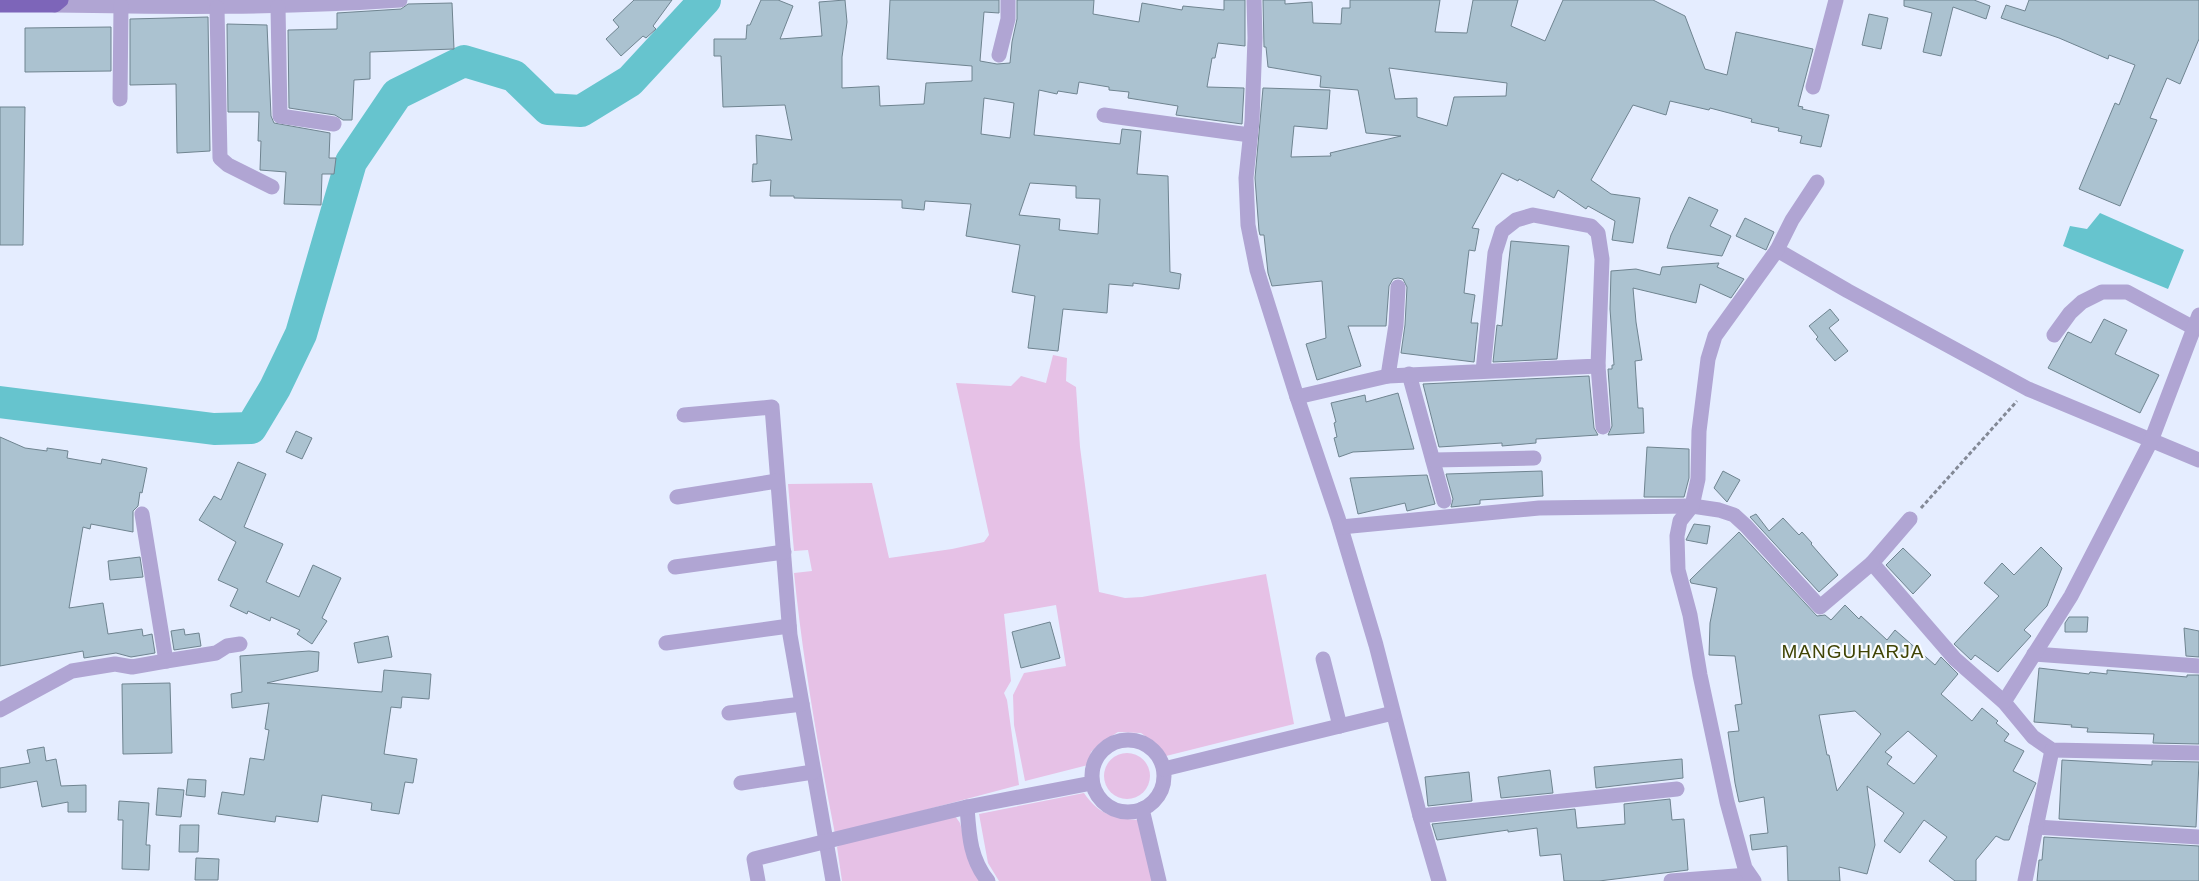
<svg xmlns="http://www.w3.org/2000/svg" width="2199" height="881" font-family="Arial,sans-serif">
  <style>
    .green { fill: #e6c1e6 }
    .water { fill: #66c4ce }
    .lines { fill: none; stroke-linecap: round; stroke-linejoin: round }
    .river { stroke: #66c4ce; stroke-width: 32 }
    .building { fill: #abc2d0; stroke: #6f8490; fill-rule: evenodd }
    .path { stroke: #838996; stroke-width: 3; stroke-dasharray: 4 2.5; stroke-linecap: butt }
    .minor { stroke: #b0a5d3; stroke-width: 15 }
    .major { stroke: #7d65b9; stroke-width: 15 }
    .labels { text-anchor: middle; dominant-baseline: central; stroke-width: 4.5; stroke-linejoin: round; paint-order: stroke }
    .quarter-label { font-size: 19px; letter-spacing: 1px; fill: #404404; stroke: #f8fbff }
  </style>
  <rect width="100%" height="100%" fill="#e5edff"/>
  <g class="green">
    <path d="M1053,355L1067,358L1066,381L1076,387L1080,447L1099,592L1125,598L1142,597L1266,574L1294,724L1166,756H1162L1152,741L1141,733L1118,732L1099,744L1091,752L1088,765L1025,781L1014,725L1013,695L1024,673L1066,666L1056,605L1004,614L1011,681L1004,693L1007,700L1019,785L835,834C818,747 803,661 794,573L812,571L808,550L794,551L788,484L872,483L889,558L952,549L984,542L989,535L956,383L1011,386L1021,376L1046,383Z"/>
    <circle cx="1127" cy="776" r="23"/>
    <path d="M1084,793C1098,814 1113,818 1138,820L1155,881H999L988,863L979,814Z"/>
    <path d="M955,816L960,823L967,850L983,881H842L837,847L844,843Z"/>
  </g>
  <path class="water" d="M2100,213L2184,250L2168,289L2063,246L2070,226L2087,229Z"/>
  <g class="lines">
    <path class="river" d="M0,402L214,429L251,428L275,388L301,334L351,162L397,94L464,61L514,76L548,109L581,111L630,81L705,0"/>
  </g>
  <g class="building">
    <path d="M634,0H672L653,26L656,29L646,38L643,36L621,56L606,39L619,27L613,20Z"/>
    <path d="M761,0H778L793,6L780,39L822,36L819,2L845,0L847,22L842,57V88L879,86L880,106L924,104L926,83L972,81V66L887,59L890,0H999V13L984,12L980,61L997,64L1010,63L1012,42L1017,19V0H1094L1093,14L1139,22L1142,3L1182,10L1183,6L1224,10V0H1245V46L1218,43L1215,58H1212L1207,87L1244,88L1242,124L1176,115L1178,106L1128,98L1129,92L1109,90V87L1079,82L1077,94L1058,91L1057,94L1039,90L1034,135L1120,144L1122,129L1141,131L1137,174L1168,176L1170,272L1181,274L1179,289L1133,283V286L1109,284L1107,313L1063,309L1058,351L1028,348L1035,296L1012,292L1020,245L966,236L971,204L925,201L924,210L902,208V200L794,198V196H770L771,180L752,182L753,164H757L756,135L792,140L785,105L723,107L721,56H714V39H746L747,25H750ZM984,98L1014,103L1010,138L981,134ZM1030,183L1076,186V198L1100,199L1098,234L1059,230L1060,219L1019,215Z"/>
    <path d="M1263,0H1285V4L1312,2L1313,23L1341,24L1342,8H1350V0H1440L1435,32L1467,33L1473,0H1518L1511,26L1545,41L1563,0H1653L1685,16L1705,69L1727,75L1736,32L1813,49L1798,106L1803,107L1802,109L1829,115L1821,147L1800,143L1802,136L1778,131L1779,128L1751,122L1752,119L1710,108L1709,110L1670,101L1666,115L1633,105L1591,180L1611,194L1640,198L1633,243L1612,240L1615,221L1588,206L1586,209L1558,190L1554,198L1519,179L1518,181L1502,173L1472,228L1479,229L1475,251L1469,250L1464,293L1475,295L1471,323H1478L1474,362L1401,353L1405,325L1407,287L1403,279L1398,278L1393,279L1389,286L1386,326H1348L1361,366L1317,380L1306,344L1326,338L1322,281L1272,286L1268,273L1264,235H1260L1259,231L1255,178L1263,88L1330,90L1327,129L1294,126L1291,157L1331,156L1330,153L1401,136L1366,133L1358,90L1320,87L1321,76L1268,67L1266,47H1264ZM1389,68L1507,83L1506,96L1454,97L1447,126L1417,117V98L1395,99Z"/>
    <path d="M1904,0H1974L1990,6L1986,19L1953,7L1941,56L1923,52L1932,13L1904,6Z"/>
    <path d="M2029,0H2199V39L2180,84L2167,78L2150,118L2157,120L2120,206L2079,189L2115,103L2119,105L2135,65L2109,55L2108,59L2059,38L2001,18L2006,5L2025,11Z"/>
    <path d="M452,3L454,49L370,52V79L354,80L352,120H343L335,115L289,108L288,30L337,29V13L401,9L408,4Z"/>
    <path d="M1869,14L1888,18L1881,49L1862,45Z"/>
    <path d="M208,17L210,151L177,153L176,84L130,85V19Z"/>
    <path d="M227,24L267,25L271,116L274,123L330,133L329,158H336L334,174H322L321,205L284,204L286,172L260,170L261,141H258L259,112H228Z"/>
    <path d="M111,27V71L25,72V28Z"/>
    <path d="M0,107H25L23,245H0Z"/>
    <path d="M1689,197L1718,210L1710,226L1731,236L1722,256L1667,248L1671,235Z"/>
    <path d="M1745,218L1774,232L1766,250L1736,236Z"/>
    <path d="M1511,241L1569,246L1557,359L1493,362L1497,325L1502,326Z"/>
    <path d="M1719,263L1717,267L1744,279L1731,298L1700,284L1696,303L1633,288L1636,322L1642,360L1635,361L1638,408H1643L1644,433L1608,435L1612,426L1608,369H1612V365H1614L1610,309L1611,271L1636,269L1660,275L1662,267Z"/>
    <path d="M1830,309L1839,320L1829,328L1848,351L1835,361L1816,339L1818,337L1809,326Z"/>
    <path d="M2104,319L2127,330L2115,354L2159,375L2140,413L2048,368L2068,332L2091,343Z"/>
    <path d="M1589,376L1594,428L1598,435L1536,439V443L1502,446V443L1439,447L1423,384Z"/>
    <path d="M1398,393L1414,449L1353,452L1339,457L1334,438L1337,437L1334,423L1336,422L1331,403L1365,395L1366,402Z"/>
    <path d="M296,431L312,438L302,459L286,452Z"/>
    <path d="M0,437L25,448L47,451V448L68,451L67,458L101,464L102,459L147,468L142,493L140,492L138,506L133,511V532L91,524L90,529L83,527L69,608L103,603L108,634L142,629L143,636L152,634L155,653L131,657L116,653L84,658L83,651L0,666Z"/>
    <path d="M1647,447L1689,449V478L1684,497H1644Z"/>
    <path d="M238,462L266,474L244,527L283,544L266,582L299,597L313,565L341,578L322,618L327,621L312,644L297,634L300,630L271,617L270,621L248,611L247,614L230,606L238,589L218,580L236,542L199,520L214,496L221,500Z"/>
    <path d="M1542,471L1543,496L1480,500V504L1451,507L1453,499L1446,474Z"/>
    <path d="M1723,471L1740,480L1727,502L1714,488Z"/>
    <path d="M1427,475L1435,504L1407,511L1405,503L1358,514L1350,478Z"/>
    <path d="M1756,514L1769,531L1783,518L1799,535L1802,532L1812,543L1811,544L1838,575L1819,592L1750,517Z"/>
    <path d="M1694,524L1710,526L1707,544L1686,540Z"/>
    <path d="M1739,532L1817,616L1825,615L1831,620L1845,605L1859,619L1861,616L1887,640L1895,630L1935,665L1941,657L1958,674L1941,694L1972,721L1982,708L1998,721L1996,723L2009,734L2004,741L2024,751L2013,771L2036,783L2035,785L2009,840H2004L1996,836L1976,860V881H1955L1929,861L1947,837L1924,820L1900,853L1884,841L1904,813L1867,786L1875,845L1867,874L1839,867L1840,881H1788L1787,846L1752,850L1750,835L1768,833L1764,797L1739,802L1735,783L1728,732L1739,731L1735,705L1742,704L1735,656L1709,655L1710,623L1717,588L1691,583L1690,580ZM1855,711L1881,734L1837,791L1829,755H1827L1819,715ZM1908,731L1937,756L1914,784L1887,764L1892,757L1885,752Z"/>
    <path d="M2041,547L2062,568L2047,606L2024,630L2031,636L1998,672L1975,655L1971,660L1954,644L1999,596L1984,583L2002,563L2014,575Z"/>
    <path d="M1903,548L1931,575L1913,594L1886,565Z"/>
    <path d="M140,557L143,577L110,580L108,561Z"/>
    <path d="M2069,617H2088L2087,632H2065V623Z"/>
    <path d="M1050,622L1060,658L1021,668L1012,632Z"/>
    <path d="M2184,628L2199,631V657L2186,656Z"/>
    <path d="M184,629L185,635L199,633L201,646L174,650L171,631Z"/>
    <path d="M388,636L392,657L358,663L354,643Z"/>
    <path d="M309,651L319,652L318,671L267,683L382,692L384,670L431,674L429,699L402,697L401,708L391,707L384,754L417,759L413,783L405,782L399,814L371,810L372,803L322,795L318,822L276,816L275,822L218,814L222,792L244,795L250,758L264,760L269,730L265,729L269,703L232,708L231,694L242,692L240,656Z"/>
    <path d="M2039,668L2089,674L2090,672L2107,674V670L2187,677V675H2199V744L2153,743L2154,734L2087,732L2088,728L2071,727L2072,725L2034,722Z"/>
    <path d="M170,683L172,753L123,754L122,684Z"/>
    <path d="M44,747L46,761L56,759L61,786L86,785V812H68V802L42,807L37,781L0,788V768L30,763L27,750Z"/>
    <path d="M1682,759L1683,778L1596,788L1594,767Z"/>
    <path d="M2062,760L2152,765V761L2199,762L2196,827L2059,819Z"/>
    <path d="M1550,770L1553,793L1501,798L1498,777Z"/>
    <path d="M1469,772L1472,801L1428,806L1425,777Z"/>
    <path d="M188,779L206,780L205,797L186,795Z"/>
    <path d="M158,788L184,790L181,817L156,815Z"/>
    <path d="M1670,799L1672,820L1684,819L1688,870L1599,881H1564L1561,854L1540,856L1537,828L1508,832V830L1437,840L1432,824L1575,809L1577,828L1625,824L1624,804Z"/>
    <path d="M119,801L149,803L146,845H150L149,870L122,869L123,820H118Z"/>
    <path d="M180,825H199L198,852H179Z"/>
    <path d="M2044,837L2199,846V881H2037L2039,860H2042Z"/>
    <path d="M196,858L219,859L218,880H195Z"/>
  </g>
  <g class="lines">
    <path class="path" d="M1921,508L2017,401"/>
    <g class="minor">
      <path d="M1254,0L1255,38L1252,121L1246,178L1248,225L1257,270L1297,397L1338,518L1376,645L1420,816L1439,881"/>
      <path d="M55,5C170,7 285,8 400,0"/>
      <path d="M278,7L280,116L334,124"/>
      <path d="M217,8L220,158L228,165L272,187"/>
      <path d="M999,55L1008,19V0"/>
      <path d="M1813,87L1836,0"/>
      <path d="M120,99L121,6"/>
      <path d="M1104,115L1250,135"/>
      <path d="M1817,182L1792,220L1777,250L1848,291L2028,389L2199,460"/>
      <path d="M2054,335L2070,313L2082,302L2102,292H2127L2194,328"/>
      <path d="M1598,366L1603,427"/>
      <path d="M1409,374L1444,501"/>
      <path d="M1388,376L1396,325L1398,287"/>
      <path d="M1297,397L1388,376L1598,366L1602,259L1598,233L1591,226L1533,215L1516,220L1502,231L1495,253L1483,371"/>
      <path d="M684,415L772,407L790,635L833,881"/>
      <path d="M1433,460L1534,458"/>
      <path d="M677,497L777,481"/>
      <path d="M142,514L166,661"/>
      <path d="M1910,519L1872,563L1955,659L2004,702L2033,737L2052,750L2199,753"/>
      <path d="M1341,527L1539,508L1692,506L1719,510L1734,515L1746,526L1820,607L1872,563"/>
      <path d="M675,567L784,552"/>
      <path d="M666,643L789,626"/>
      <path d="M2034,654L2199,666"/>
      <path d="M1323,659L1340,726"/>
      <path d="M2004,702L2071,596L2151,441L2199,315"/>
      <path d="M0,710L72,671L115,664L132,667L166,661L216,653L227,646L240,644"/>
      <path d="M729,713L802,704"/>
      <circle cx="1128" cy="776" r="36"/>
      <path d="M1164,769L1393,713"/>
      <path d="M741,783L813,772"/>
      <path d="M967,807C969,835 970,859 988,881"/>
      <path d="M1142,809L1159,881"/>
      <path d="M1420,816L1677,789"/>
      <path d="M2036,827L2199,837"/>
      <path d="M758,881L754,859L967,807L1092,783"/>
      <path d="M1671,881L1748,875"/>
      <path d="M1754,881L1745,868L1727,802L1700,675L1690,615L1678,570L1677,536L1680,521L1692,506L1698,479L1699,431L1708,359L1715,336L1777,250"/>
      <path d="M2025,881L2052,750"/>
    </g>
    <path class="major" d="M0,5H55L61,0"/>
  </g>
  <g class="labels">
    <g class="quarter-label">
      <text x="1853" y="651">MANGUHARJA</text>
    </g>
  </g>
</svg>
